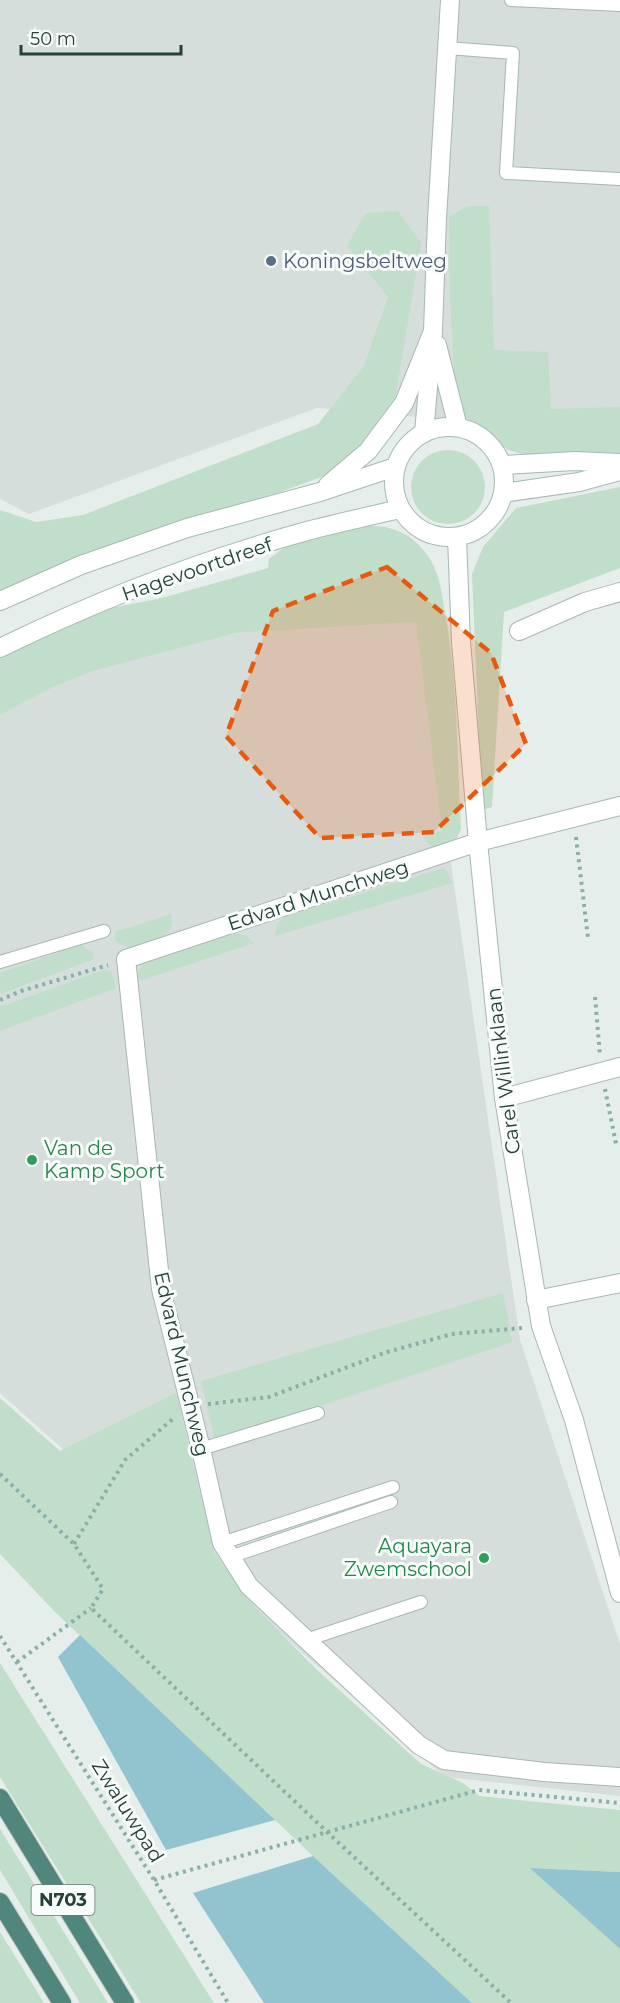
<svg xmlns="http://www.w3.org/2000/svg" width="620" height="2003" font-family="Montserrat,sans-serif">
  <style>
    .built { fill: #d5deda }
    .green { fill: #c1deca }
    .water { fill: #92c4d0 }
    .lines { fill: none; stroke-linecap: round; stroke-linejoin: round }
    .service-casing { stroke: #a9b6b2; stroke-width: 14 }
    .minor-casing { stroke: #a9b6b2; stroke-width: 20 }
    .secondary-casing { stroke: #a5bab3; stroke-width: 20 }
    .trunk-casing { stroke: #c2cac8; stroke-width: 20 }
    .path { stroke: #88b0a6; stroke-width: 4; stroke-dasharray: 3 4.5; stroke-linecap: butt }
    .service { stroke: #fff; stroke-width: 12 }
    .minor { stroke: #fff; stroke-width: 18 }
    .secondary { stroke: #fff; stroke-width: 18 }
    .trunk { stroke: #50867c; stroke-width: 18 }
    .marked { fill: #e8590c; fill-opacity: 0.2; stroke: #e8590c; stroke-width: 4.5; stroke-dasharray: 12 8; stroke-linejoin: round }
    .service-dot { fill: #5c6f8a; stroke: #f7fbf9; stroke-width: 2 }
    .leisure-dot { fill: #2e9e5b; stroke: #f7fbf9; stroke-width: 2 }
    .labels { text-anchor: middle; dominant-baseline: central; stroke-width: 6; stroke-linejoin: round; paint-order: stroke }
    .shield { fill: #f7fbf9; stroke: #657873; stroke-width: 1.5 }
    .shield-label { font-size: 18px; font-weight: bold; fill: #26403a }
    .service-label { font-size: 20px; fill: #4e5e75; stroke: #f7fbf9; text-anchor: start }
    .street-label { font-size: 20px; fill: #26403a; stroke: #f7fbf9 }
    .leisure-label { font-size: 20px; fill: #27864d; stroke: #f7fbf9; text-anchor: start }
  </style>
  <rect width="100%" height="100%" fill="#e6eeeb"/>
  <g class="built">
    <path d="M0,0H620V417L485,423L317,408L29,514L0,499Z"/>
    <path d="M416,622L520,1340L620,1644V1796L445,1777L226,1586L142,1520L0,1393V715L52,688L90,672L236,633Z"/>
  </g>
  <g class="green">
    <path d="M467,206H489L494,350L548,352L551,409L620,407V455L533,457L508,450L465,416L455,388L450,296L449,217Z"/>
    <path d="M398,211L421,243L395,399L369,440L327,475L280,492L152,531L0,595V510L36,522L83,515L318,424L364,366L388,297L347,246L366,213Z"/>
    <circle cx="448" cy="487" r="37"/>
    <path d="M620,487V568L504,612L492,807L482,810L472,574L483,547L516,508Z"/>
    <path d="M369,526C396,525 416,537 430,559C440,575 442,595 445,612C458,683 457,757 461,829L456,840L446,849C434,848 429,847 423,836L442,831L416,622L236,633L90,672L52,688L0,715V654L96,611L162,598L268,568L269,559L286,546Z"/>
    <path d="M445,868L452,883L275,936L277,924L284,917Z"/>
    <path d="M171,914L172,924L166,935L128,948L116,941L115,932Z"/>
    <path d="M236,933L246,936L254,943L136,982L137,972L143,964Z"/>
    <path d="M81,945L93,953L94,959L0,994V973Z"/>
    <path d="M104,970L111,971L116,988L0,1031V1007Z"/>
    <path d="M503,1293L512,1342L215,1441L201,1381Z"/>
    <path d="M176,1393L214,1552L249,1601L315,1668L421,1764L463,1783L479,1796L620,1810V1872L531,1868L620,1949V2003H472L313,1856L55,1612L0,1554V1398L60,1451Z"/>
    <path d="M0,1663L214,2003H141L0,1777Z"/>
    <path d="M0,1829L108,2003H80L0,1870Z"/>
    <path d="M0,1932L44,2003H0Z"/>
  </g>
  <g class="water">
    <path d="M80,1635L275,1820L166,1850L58,1657Z"/>
    <path d="M313,1856L472,2003H264L193,1893Z"/>
    <path d="M530,1868L620,1872V1949Z"/>
  </g>
  <g class="lines">
    <defs>
      <g id="service">
        <path d="M511,0L620,5"/>
        <path d="M447,48L513,53L506,173L620,179"/>
        <path d="M0,962L104,931"/>
        <path d="M201,1449L318,1413"/>
        <path d="M222,1543L393,1487"/>
        <path d="M230,1557L391,1502"/>
        <path d="M306,1640L421,1602"/>
      </g>
      <g id="minor">
        <path d="M437,345L458,427"/>
        <path d="M424,433L433,331L437,219L450,0"/>
        <path d="M457,537L461,642L478,842L504,1098L541,1326L574,1420L620,1593"/>
        <path d="M519,631L585,602L620,592"/>
        <path d="M620,806L478,842L126,959L161,1289L201,1449L222,1543L249,1586L419,1745L444,1760L544,1772L620,1777"/>
        <path d="M504,1098L620,1067"/>
        <path d="M536,1300L620,1283"/>
      </g>
      <g id="secondary">
        <circle cx="449" cy="482" r="55"/>
        <path d="M502,465L575,461L620,463"/>
        <path d="M328,485L368,451L404,403L433,331"/>
        <path d="M503,493L579,482L620,471"/>
        <path d="M0,601L81,565L187,528L320,492L395,467"/>
        <path d="M0,648C98,600 201,560 307,531C338,523 369,516 400,509"/>
      </g>
      <g id="trunk">
        <path d="M0,1798L125,2003"/>
        <path d="M0,1902L62,2003"/>
      </g>
    </defs>
    <use href="#service" class="service-casing"/>
    <use href="#minor" class="minor-casing"/>
    <use href="#secondary" class="secondary-casing"/>
    <use href="#trunk" class="trunk-casing"/>
    <g class="path">
      <path d="M576,837L588,938"/>
      <path d="M595,997L600,1055"/>
      <path d="M0,1000L21,991L108,965"/>
      <path d="M605,1089L616,1144"/>
      <path d="M208,1404L269,1397L387,1352L452,1334L522,1328"/>
      <path d="M0,1474L74,1544L103,1589L91,1608L326,1831L511,2003"/>
      <path d="M74,1544L125,1460L175,1417"/>
      <path d="M0,1636L154,1880L228,2003"/>
      <path d="M17,1662L91,1608"/>
      <path d="M154,1880L479,1790L620,1803"/>
    </g>
    <use href="#service" class="service"/>
    <use href="#minor" class="minor"/>
    <use href="#secondary" class="secondary"/>
    <use href="#trunk" class="trunk"/>
  </g>
  <path class="marked" d="M387,567L491,653L526,744L434,832L320,838L226,736L273,611Z"/>
  <circle class="service-dot" cx="271" cy="261" r="6"/>
  <g class="leisure-dot">
    <circle cx="32" cy="1160" r="6"/>
    <circle cx="484" cy="1558" r="6"/>
  </g>
  <g class="labels">
    <rect class="shield" x="31.5" y="1885" width="63" height="30" rx="4.5"/>
    <g class="shield-label">
      <text x="63" y="1900">N703</text>
    </g>
    <g class="service-label">
      <text x="283" y="261">Koningsbeltweg</text>
    </g>
    <g class="street-label">
      <text transform="translate(197 569) rotate(-19)">Hagevoortdreef</text>
      <text transform="translate(318 895) rotate(-18)">Edvard Munchweg</text>
      <text transform="translate(503 1071) rotate(-97)">Carel Willinklaan</text>
      <text transform="translate(182 1364) rotate(77)">Edvard Munchweg</text>
      <text transform="translate(128 1811) rotate(58)">Zwaluwpad</text>
    </g>
    <g class="leisure-label">
      <text x="44" y="1148">Van de<tspan x="44" dy="23">Kamp Sport</tspan></text>
      <text x="472" y="1546" text-anchor="end">Aquayara<tspan x="472" dy="23">Zwemschool</tspan></text>
    </g>
  </g>
  <path d="M21 45v9h160v-9" fill="none" stroke="#26403a" stroke-width="3"/>
  <text x="30" y="45" font-size="18" fill="#26403a" stroke="#f7fbf9" stroke-width="4.5" paint-order="stroke">50 m</text>
</svg>
